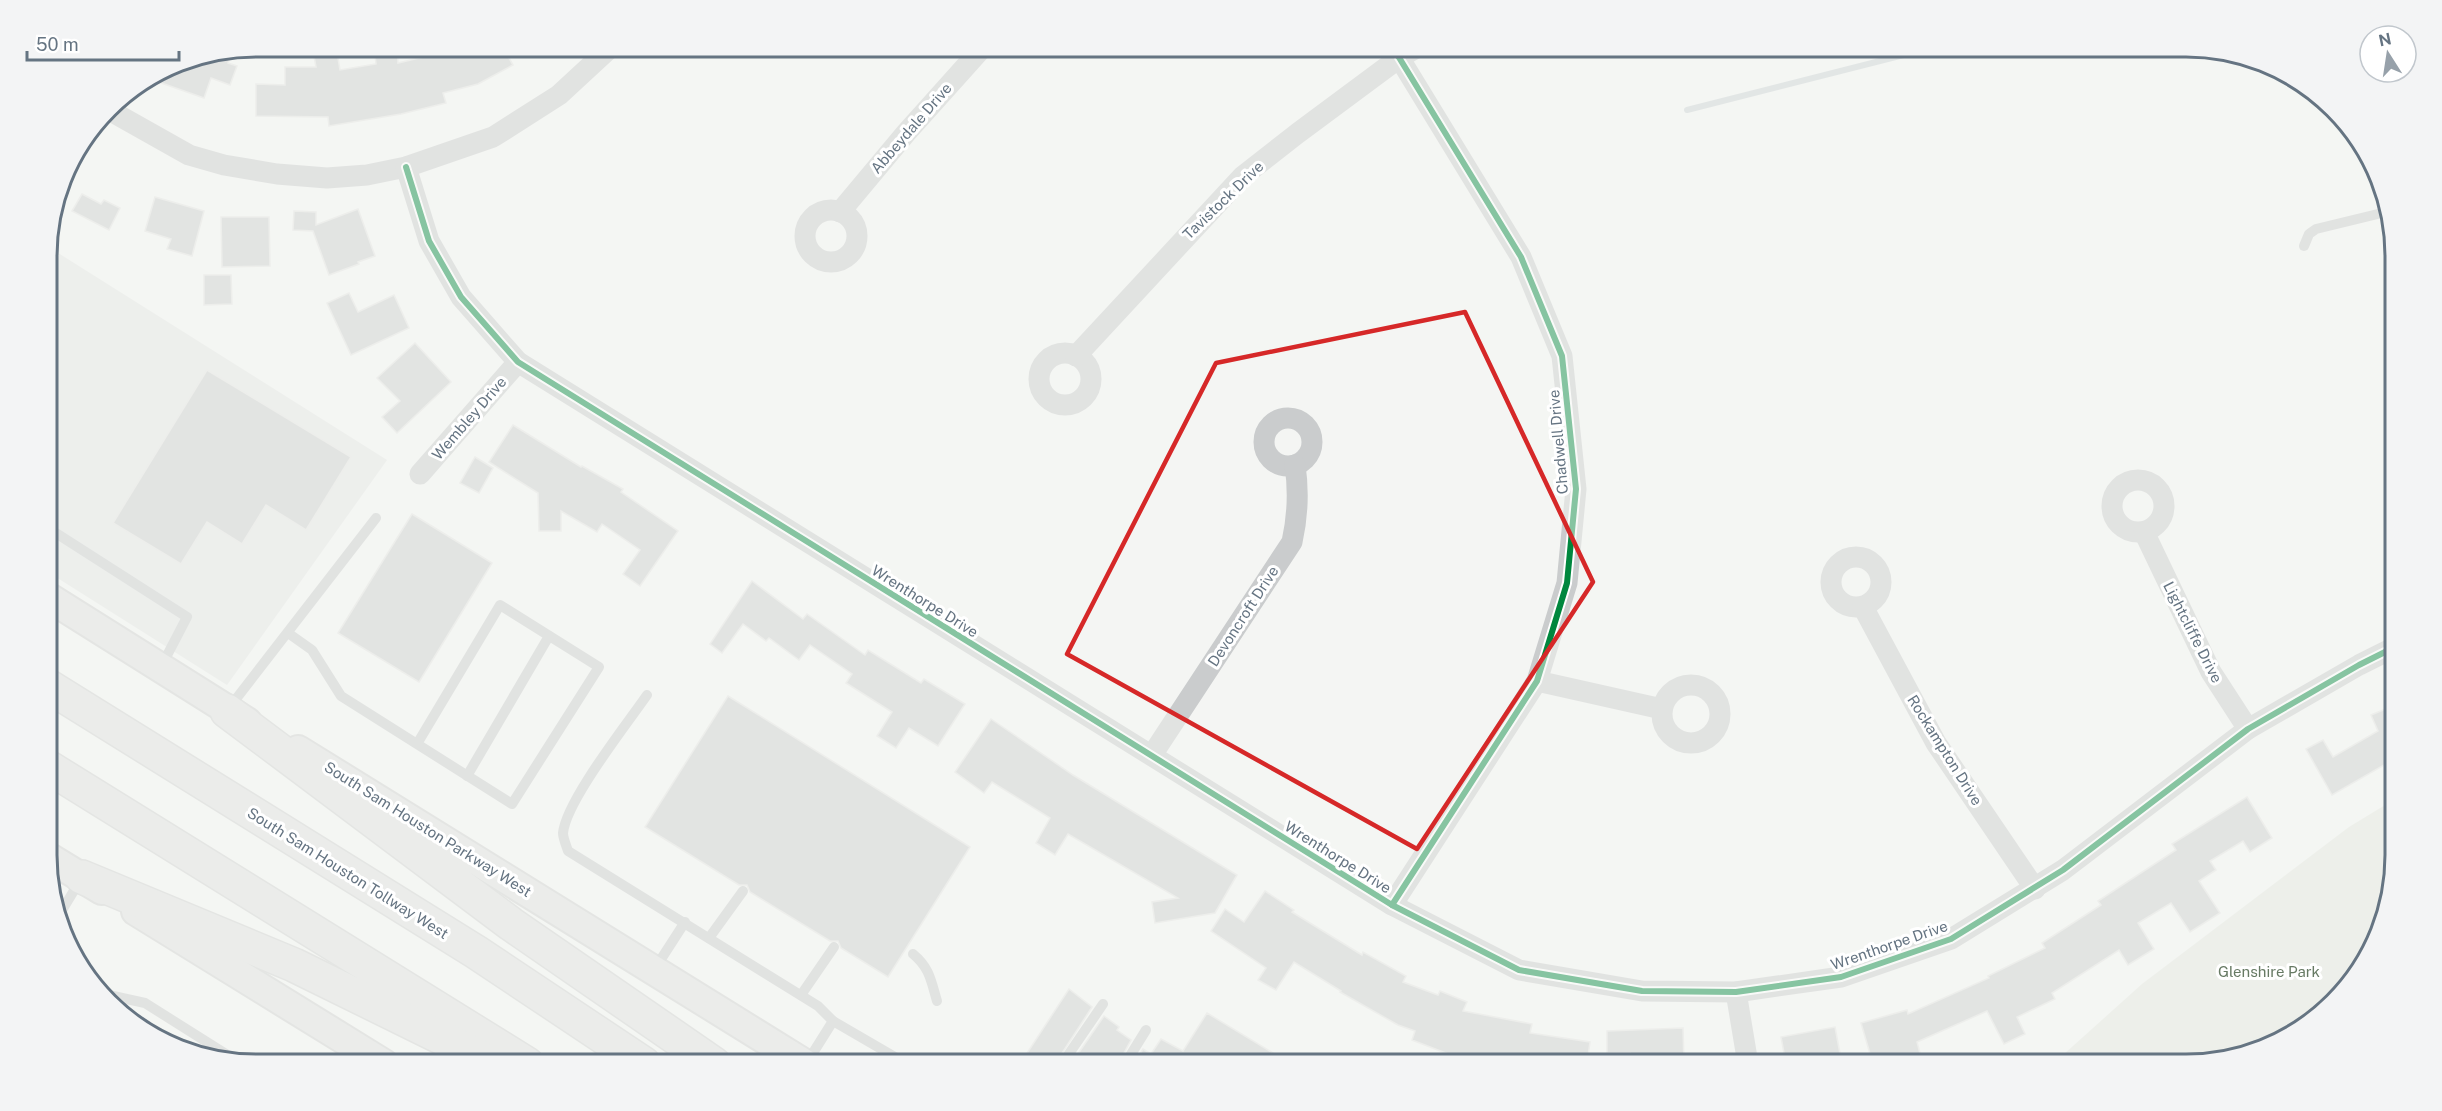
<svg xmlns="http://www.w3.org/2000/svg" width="2442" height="1111" font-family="'Public Sans',sans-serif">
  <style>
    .built { fill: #e4e6e5 }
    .green { fill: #e4e7e1 }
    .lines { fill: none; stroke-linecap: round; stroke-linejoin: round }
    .stream { stroke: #ccd3d6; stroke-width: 6 }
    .building { fill: #cdcfcf; stroke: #e4e4e3; stroke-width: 1.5 }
    .secondary-casing { stroke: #d0d1d1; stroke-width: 32 }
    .motorway-casing { stroke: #d0d1d1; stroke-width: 36 }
    .service { stroke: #cacccd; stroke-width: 10 }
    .minor { stroke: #cacccd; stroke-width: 21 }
    .secondary { stroke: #dfe0e0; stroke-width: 28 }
    .motorway { stroke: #dfe0e0; stroke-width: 33 }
    .cycleway-casing { stroke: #fff; stroke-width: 10 }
    .cycleway { stroke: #00873e; stroke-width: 6 }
    .marked { fill: none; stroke: #d62828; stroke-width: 4.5; stroke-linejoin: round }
    .labels { text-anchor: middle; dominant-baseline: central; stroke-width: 6; stroke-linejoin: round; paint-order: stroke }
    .street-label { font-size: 15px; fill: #657482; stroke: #fff }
    .park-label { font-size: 15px; fill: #677a64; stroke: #fff }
    .rim { fill: none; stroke: #657482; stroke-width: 3 }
  </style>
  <rect width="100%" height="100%" fill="#f4f5f3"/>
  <path class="built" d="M47,246L387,460L227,685L48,572Z"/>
  <path class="green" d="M2395,799V855L2379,935L2344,993L2302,1029L2199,1064H2053L2142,984L2349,827Z"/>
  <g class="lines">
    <path class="stream" d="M1687,110L1939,46"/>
  </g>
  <g class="building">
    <path d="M374,46H397L398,63L452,50L451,46H502L513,65L478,84L443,93L446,103L401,114L329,126L328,117L256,116V84L285,85V67H316L314,56L337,52L340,70L376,64Z"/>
    <path d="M232,51L228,63L237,66L230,85L211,78L204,98L150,79L176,62Z"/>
    <path d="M82,194L101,204L104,200L120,208L109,230L72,211Z"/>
    <path d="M155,197L204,211L192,256L167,249L171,239L145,231Z"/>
    <path d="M358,209L375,256L358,262L359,264L329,275L313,231L293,230L294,211L316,212V225Z"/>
    <path d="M221,217H269L270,266L222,267Z"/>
    <path d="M204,275H231L232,304L204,305Z"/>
    <path d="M349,293L358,312L394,295L409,328L351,355L327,303Z"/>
    <path d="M415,343L451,382L397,433L382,417L400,401L377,378Z"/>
    <path d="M207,370L351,457L306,530L266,505L242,544L207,522L181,564L113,523Z"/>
    <path d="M513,425L581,467L582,466L623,489L621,492L678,531L640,586L623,574L640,550L602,524L597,532L561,511V531H539L538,493L489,462Z"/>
    <path d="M475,457L493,468L479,493L460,483Z"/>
    <path d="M412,514L492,563L419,682L338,633Z"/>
    <path d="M752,581L803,619L807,614L865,655L868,650L921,683L924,679L965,704L938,746L909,728L896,748L877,736L892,712L846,683L852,674L810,645L799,660L769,638L766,641L743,624L722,653L710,644Z"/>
    <path d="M728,696L970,847L888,977L841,948L838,941H830L750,892L747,885H739L645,827Z"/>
    <path d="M2395,705V771L2391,761L2332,795L2306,749L2323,740L2333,757L2378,731L2371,715Z"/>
    <path d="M991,719L1073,775L1237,875L1215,913L1155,923L1152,902L1178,898L1068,834L1055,855L1036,843L1050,818L992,782L984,793L955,772Z"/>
    <path d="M2247,797L2272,838L2250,852L2243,841L2210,861L2216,870L2199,881L2220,913L2190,932L2171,903L2138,923L2154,949L2128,965L2119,950L2052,993L2055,999L2017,1017L2025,1034L2004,1044L1987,1011L1917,1042L1921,1057L1897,1064H1873L1861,1023L1907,1010L1908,1014L1989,978L1988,976L2045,948L2042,943L2101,905L2098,901L2176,850L2172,844Z"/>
    <path d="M1265,891L1294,910L1292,912L1362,955L1363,952L1406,976L1403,982L1438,995L1440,991L1467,1002L1463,1011L1532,1024L1530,1033L1590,1042L1587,1064H1503L1479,1059L1478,1064H1454L1456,1057L1412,1040L1415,1031L1398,1025L1340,992L1341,991L1294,962L1276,990L1258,980L1266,968L1211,931L1225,909L1244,922Z"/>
    <path d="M1069,989L1092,1007L1055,1064H1020Z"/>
    <path d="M1207,1013L1291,1064H1232L1216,1054L1210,1064H1134L1143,1049L1151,1054L1161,1039L1183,1051Z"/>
    <path d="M1104,1016L1119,1027L1117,1030L1131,1040L1118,1064H1071Z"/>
    <path d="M1835,1027L1842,1064H1786L1781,1037Z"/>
    <path d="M1683,1028L1684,1064H1630V1053H1607V1031Z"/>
  </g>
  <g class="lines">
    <defs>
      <g id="secondary">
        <path d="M48,597L247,722"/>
        <path d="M298,750L805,1064"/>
        <path d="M48,857L102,890"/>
        <path d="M136,911L384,1064"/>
      </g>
      <g id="motorway">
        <path d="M48,686L476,952L644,1064"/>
        <path d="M227,711L511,924L714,1064"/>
        <path d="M48,767L527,1064"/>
        <path d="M82,877L294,965L477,1055"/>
      </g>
    </defs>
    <use href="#secondary" class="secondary-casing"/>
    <use href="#motorway" class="motorway-casing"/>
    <g class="service">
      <path d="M2304,246L2309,234L2316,229L2386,212"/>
      <path d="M48,528L187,617L161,667"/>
      <path d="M288,633L312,650L341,696L512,804L599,667L500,605L417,744"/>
      <path d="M647,695C627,724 566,801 563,833C563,838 566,845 568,851L818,1006L833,1021L806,1064"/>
      <path d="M229,708L376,518"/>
      <path d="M467,776L549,636"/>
      <path d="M61,912L81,879"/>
      <path d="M709,938L743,891"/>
      <path d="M913,954C930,968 931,981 937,1001"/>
      <path d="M654,970L685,922"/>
      <path d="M104,994L145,1003L237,1061"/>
      <path d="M801,995L834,947"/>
      <path d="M833,1021L907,1064"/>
      <path d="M1062,1064L1103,1004"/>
      <path d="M1125,1064L1146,1030"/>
    </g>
    <g class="minor">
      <path d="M1392,46L1521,257L1562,356L1576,489L1567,583L1537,681L1392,905"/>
      <path d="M109,110L189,155L224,165L277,174L327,178L367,175L406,167L493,137L559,95L612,46"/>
      <path d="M406,167L429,241L461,297L518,362L1392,905L1519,970L1642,991L1736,992L1841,977L1951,939L2063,870L2248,729L2359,665L2395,647"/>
      <circle cx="831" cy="236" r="26"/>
      <path d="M840,212L906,133L984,46"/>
      <circle cx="1065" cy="379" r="26"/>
      <path d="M1076,356L1243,176L1298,133L1399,58L1420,46"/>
      <circle cx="1288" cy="442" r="24"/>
      <path d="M420,474L518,362"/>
      <circle cx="2138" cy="506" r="26"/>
      <path d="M2144,532L2211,672L2248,729"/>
      <circle cx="1856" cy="582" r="25"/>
      <path d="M1863,607L1936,743L2035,889"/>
      <path d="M1537,681L1662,709"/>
      <circle cx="1691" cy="714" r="29"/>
      <path d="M1152,755L1292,542C1298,515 1299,492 1295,465"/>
      <path d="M1736,992L1748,1064"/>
    </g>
    <use href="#secondary" class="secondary"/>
    <use href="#motorway" class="motorway"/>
    <defs>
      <g id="cycleway">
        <path d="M1392,46L1521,257L1562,356L1576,489L1567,583L1537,681L1392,905"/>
        <path d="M406,167L429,241L461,297L518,362L1392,905L1519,970L1642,991L1736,992L1841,977L1951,939L2063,870L2248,729L2359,665L2395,647"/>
      </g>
    </defs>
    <use href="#cycleway" class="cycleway-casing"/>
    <use href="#cycleway" class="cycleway"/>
  </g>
  <path d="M0 0H2442V1111H0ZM1465,312L1593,582L1417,849L1067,654L1216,363Z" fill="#f4f5f3" fill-opacity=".55" fill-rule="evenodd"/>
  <path class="marked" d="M1465,312L1593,582L1417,849L1067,654L1216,363Z"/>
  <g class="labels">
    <g class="street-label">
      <text transform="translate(911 128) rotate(-49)">Abbeydale Drive</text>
      <text transform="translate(1223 200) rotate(-44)">Tavistock Drive</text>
      <text transform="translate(469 418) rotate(-49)">Wembley Drive</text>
      <text transform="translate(1558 442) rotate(-95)">Chadwell Drive</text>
      <text transform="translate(925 601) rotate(32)">Wrenthorpe Drive</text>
      <text transform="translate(1243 616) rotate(-57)">Devoncroft Drive</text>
      <text transform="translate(2193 632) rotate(63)">Lightcliffe Drive</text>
      <text transform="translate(1945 750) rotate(58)">Rockampton Drive</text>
      <text transform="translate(428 829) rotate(32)">South Sam Houston Parkway West</text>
      <text transform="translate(1338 857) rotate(32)">Wrenthorpe Drive</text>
      <text transform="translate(348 873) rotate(32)">South Sam Houston Tollway West</text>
      <text transform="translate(1889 945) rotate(-19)">Wrenthorpe Drive</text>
    </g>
    <g class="park-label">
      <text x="2269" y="971">Glenshire Park</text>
    </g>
  </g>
  <path d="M0 0H2442V1111H0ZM256 57H2186A199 199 0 0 1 2385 256V855A199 199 0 0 1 2186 1054H256A199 199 0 0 1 57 855V256A199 199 0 0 1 256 57Z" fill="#f3f4f5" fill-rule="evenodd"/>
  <path class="rim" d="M256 57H2186A199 199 0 0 1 2385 256V855A199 199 0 0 1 2186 1054H256A199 199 0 0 1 57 855V256A199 199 0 0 1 256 57Z"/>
  <g transform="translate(2388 54) rotate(348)"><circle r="28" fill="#ffffff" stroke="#c1c7cd" stroke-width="1.5"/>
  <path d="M0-4.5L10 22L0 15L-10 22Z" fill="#97a1aa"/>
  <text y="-9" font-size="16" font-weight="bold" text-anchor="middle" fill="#657482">N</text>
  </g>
  <path d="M27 51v9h152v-9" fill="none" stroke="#657482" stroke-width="3"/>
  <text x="36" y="51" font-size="18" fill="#657482" stroke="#ffffff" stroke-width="4.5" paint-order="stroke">50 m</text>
</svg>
